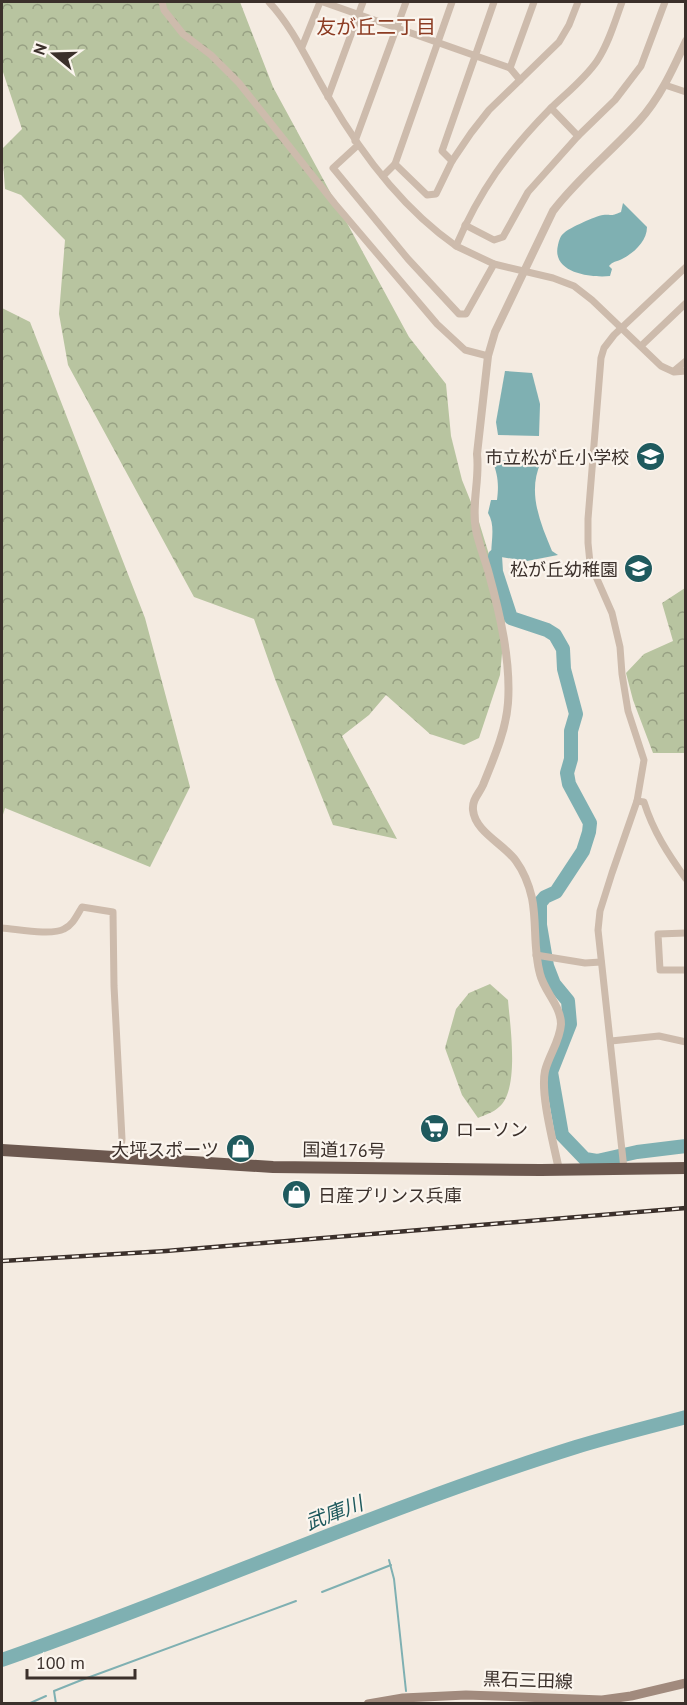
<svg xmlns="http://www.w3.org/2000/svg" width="687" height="1705" font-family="'PT Sans','Noto Sans JP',sans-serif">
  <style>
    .forest { fill: url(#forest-crowns) }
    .water { fill: #7fb0b2 }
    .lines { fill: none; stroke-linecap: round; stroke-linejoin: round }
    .stream { stroke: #7fb0b2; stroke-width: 2 }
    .river { stroke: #7fb0b2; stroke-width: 14 }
    .minor { stroke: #cdbbac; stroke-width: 7 }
    .tertiary { stroke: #cdbbac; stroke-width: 8 }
    .secondary { stroke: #a18a7d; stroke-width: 9 }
    .trunk { stroke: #6c584f; stroke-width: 12 }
    .rail-casing { stroke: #3b302b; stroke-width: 4.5 }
    .rail { stroke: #fbf5ee; stroke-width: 2; stroke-dasharray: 7; stroke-linecap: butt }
    .labels { text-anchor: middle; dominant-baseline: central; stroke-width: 4.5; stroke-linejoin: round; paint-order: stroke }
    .poi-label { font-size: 18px; fill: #3b302b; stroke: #fbf5ee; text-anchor: end }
    .street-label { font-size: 18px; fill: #3b302b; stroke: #fbf5ee }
    .neighbourhood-label { font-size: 20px; fill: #8c3b22; stroke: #fbf5ee }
    .water-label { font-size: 20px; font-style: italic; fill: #1f5a5e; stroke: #fbf5ee }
  </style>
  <defs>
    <pattern id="forest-crowns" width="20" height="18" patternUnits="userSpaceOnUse" patternTransform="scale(1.5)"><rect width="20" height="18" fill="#b8c4a0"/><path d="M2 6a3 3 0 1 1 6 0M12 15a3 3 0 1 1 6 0" fill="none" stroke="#97a083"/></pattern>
  </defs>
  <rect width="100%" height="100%" fill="#f4ebe1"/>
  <g class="forest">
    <path d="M2,2H240L273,87L409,337L446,384L451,436L462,480L479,522L506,610L500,675L479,738L464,745L430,734L386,695L369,715L342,736L397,839L333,825L275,679L254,619L194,597L68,365L59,314L65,240L21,195L5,189L2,149L22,129L2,69Z"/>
    <path d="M2,308L30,322L145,618L190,787L150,867L5,808L2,818Z"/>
    <path d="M685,588V753H653L633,700L626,673L644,654L673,641L662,603Z"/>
    <path d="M490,984L508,1000C510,1025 520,1090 499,1107C494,1112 485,1115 478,1118L462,1095L445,1048L456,1009L469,993Z"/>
  </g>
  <g class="water">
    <path d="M623,203L647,227C647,241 634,253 622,259C616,262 613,261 609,266L612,269L610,276C591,278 551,273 558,245C559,241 560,236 564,233C569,228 596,216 603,215C611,214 610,217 621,212Z"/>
    <path d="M505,371L532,373L540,404L539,436L498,435L496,422Z"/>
    <path d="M492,460L541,462C527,492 540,522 552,551L558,555L527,561L501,557L492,562C489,546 497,528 488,513L491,500H497C499,484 498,475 492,460Z"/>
  </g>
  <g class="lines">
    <g class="stream">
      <path d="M389,1560L394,1579L406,1691"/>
      <path d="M322,1592L391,1565"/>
      <path d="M28,1704L46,1696"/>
      <path d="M56,1704L54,1691L79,1681L296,1601"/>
    </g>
    <g class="river">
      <path d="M495,556L496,572L511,618L547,630L555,635L563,649L564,669L576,714L571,731V759L567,773L569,784L590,823L589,832L583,851L556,892L545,897L540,903V925L547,966L554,984L568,1001L570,1024L551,1072L562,1135L585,1159L597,1161L637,1152L686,1146"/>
      <path d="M2,1660C194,1593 381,1508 576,1447C612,1436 649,1427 686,1417"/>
    </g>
    <g class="minor">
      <path d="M162,2L164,10L183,34L211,55L239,83L335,204L437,324L465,350L488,356"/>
      <path d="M269,2C295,30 309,65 329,98C362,155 402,208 456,246"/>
      <path d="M323,2L510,68L520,80"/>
      <path d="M622,2C615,21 609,43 597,61C584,80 565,94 549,110C507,153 480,190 456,246L494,264L553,278L574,286L592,300L661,366L674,372L686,371"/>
      <path d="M302,47L320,2"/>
      <path d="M510,68L534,2"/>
      <path d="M665,85L686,92"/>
      <path d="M328,97L363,2"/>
      <path d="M551,108L578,136"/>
      <path d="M355,141L406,2"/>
      <path d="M358,145L333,168L408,259L459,314H466L494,264"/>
      <path d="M452,161L442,151L494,2"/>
      <path d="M395,164L427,195L436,194L452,161L471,133L489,110L559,42L569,25L578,2"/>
      <path d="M383,176L395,164L452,2"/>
      <path d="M465,225L494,240L503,237L528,192L578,136L615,100L641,66L665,2"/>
      <path d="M641,346L686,303"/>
      <path d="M674,371L686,361"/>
      <path d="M637,801L644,802C653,831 668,854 686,879"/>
      <path d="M2,928C17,929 51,936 64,929C73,925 77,915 82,907L113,912L114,986L122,1139L120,1158"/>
      <path d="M686,933L658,934L660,970H686"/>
      <path d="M536,955L585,963L601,962"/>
      <path d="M611,1041L659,1036L686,1042"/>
      <path d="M624,1169L598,930L600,911L612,873L637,801L644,760L628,711L622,674L620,647L612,613L590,563L588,543V519L601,358L604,348L614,335L686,267"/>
    </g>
    <path class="tertiary" d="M559,1170C554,1145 540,1094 545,1071C549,1055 560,1041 561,1024C561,1006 544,991 540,974C533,949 537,923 532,898C529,885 524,872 516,861C504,844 475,832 473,810C472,799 479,794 483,785C493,760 506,731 508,703C511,661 500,614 489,574C485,559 479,545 476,530C471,504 480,480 477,454L488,356L495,332L553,211C578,178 611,152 639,121C660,98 673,69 686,41"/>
    <path class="secondary" d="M368,1704L403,1698L466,1695L602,1700L631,1696L686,1683"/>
    <path class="trunk" d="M2,1150L273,1167L541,1170L686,1168"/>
    <defs>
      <path id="rail" d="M2,1261L166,1251L686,1208"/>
    </defs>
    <use href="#rail" class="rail-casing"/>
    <use href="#rail" class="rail"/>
  </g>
  <defs>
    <symbol id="school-disc" viewBox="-11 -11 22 22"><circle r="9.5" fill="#1f5a5e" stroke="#fbf5ee"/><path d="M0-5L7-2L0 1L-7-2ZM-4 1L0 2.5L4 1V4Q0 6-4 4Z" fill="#fff"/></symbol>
    <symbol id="supermarket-disc" viewBox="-11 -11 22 22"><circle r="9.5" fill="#1f5a5e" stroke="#fbf5ee"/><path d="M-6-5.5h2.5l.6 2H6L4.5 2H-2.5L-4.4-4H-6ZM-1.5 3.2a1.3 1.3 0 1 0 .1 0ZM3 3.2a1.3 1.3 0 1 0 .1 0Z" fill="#fff"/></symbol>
    <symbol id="shop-disc" viewBox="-11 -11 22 22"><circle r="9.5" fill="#1f5a5e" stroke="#fbf5ee"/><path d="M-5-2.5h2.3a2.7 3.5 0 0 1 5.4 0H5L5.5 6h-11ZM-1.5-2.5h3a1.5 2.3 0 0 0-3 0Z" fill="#fff"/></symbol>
  </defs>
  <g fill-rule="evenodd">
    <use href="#school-disc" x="634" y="440" width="33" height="33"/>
    <use href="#school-disc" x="622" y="552" width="33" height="33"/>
    <use href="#supermarket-disc" x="418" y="1112" width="33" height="33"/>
    <use href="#shop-disc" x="224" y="1132" width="33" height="33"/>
    <use href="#shop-disc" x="280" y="1178" width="33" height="33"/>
  </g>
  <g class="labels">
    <g class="poi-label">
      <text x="629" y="457">市立松が丘小学校</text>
      <text x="618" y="569">松が丘幼稚園</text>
      <text x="456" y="1129" text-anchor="start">ローソン</text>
      <text x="219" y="1149">大坪スポーツ</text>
      <text x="318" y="1195" text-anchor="start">日産プリンス兵庫</text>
    </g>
    <g class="street-label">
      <text transform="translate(344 1150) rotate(1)">国道176号</text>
      <text transform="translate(528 1680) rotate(2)">黒石三田線</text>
    </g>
    <g class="neighbourhood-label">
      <text x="376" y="27">友が丘二丁目</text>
    </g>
    <g class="water-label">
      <text transform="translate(334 1513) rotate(-21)">武庫川</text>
    </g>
  </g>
  <rect width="687" height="1705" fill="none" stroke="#3b302b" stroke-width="6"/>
  <g transform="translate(54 54) rotate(289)" stroke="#fbf5ee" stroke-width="4.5" paint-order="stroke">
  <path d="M0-4.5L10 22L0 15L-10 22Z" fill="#3b302b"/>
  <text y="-9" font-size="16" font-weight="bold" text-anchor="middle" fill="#3b302b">N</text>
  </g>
  <path d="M27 1669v9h108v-9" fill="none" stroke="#3b302b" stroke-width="3"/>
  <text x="36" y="1669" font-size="18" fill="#3b302b" stroke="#fbf5ee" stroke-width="4.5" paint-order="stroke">100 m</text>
</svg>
